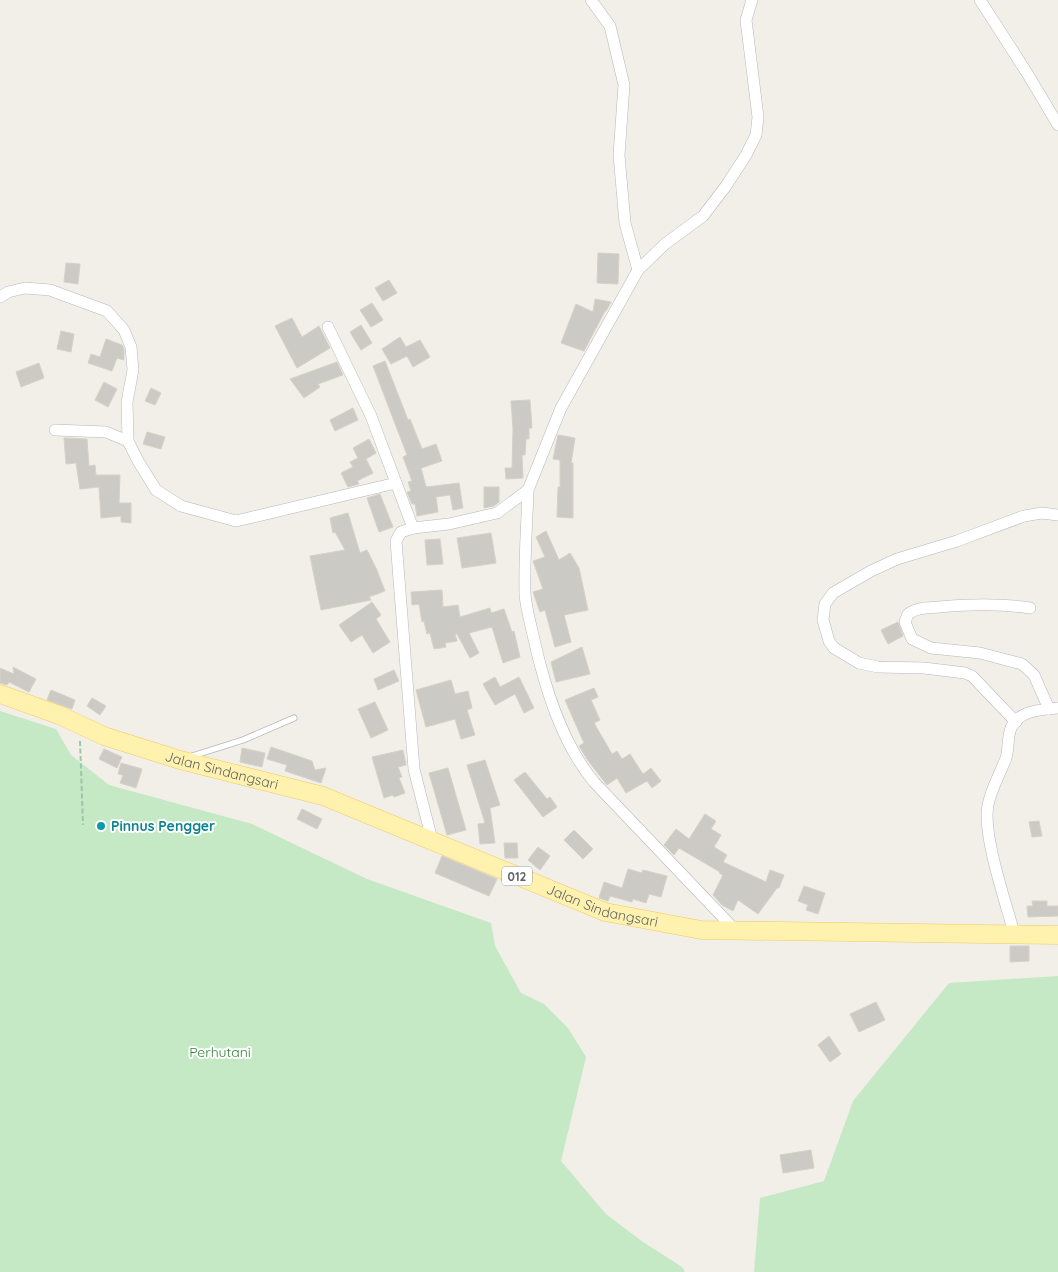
<svg xmlns="http://www.w3.org/2000/svg" width="1058" height="1272" font-family="Quicksand,sans-serif">
  <style>
    .green { fill: #c5e8c5 }
    .building { fill: #cccac5; stroke: #d6d1c6 }
    .lines { fill: none; stroke-linecap: round; stroke-linejoin: round }
    .service-casing { stroke: #b5b8bc; stroke-width: 7 }
    .minor-casing { stroke: #b5b8bc; stroke-width: 12 }
    .primary-casing { stroke: #f2c960; stroke-width: 19 }
    .path { stroke: #9cc7a9; stroke-width: 2; stroke-dasharray: 5 2.5; stroke-linecap: butt }
    .service { stroke: #fff; stroke-width: 5.5 }
    .minor { stroke: #fff; stroke-width: 11 }
    .primary { stroke: #fff2af; stroke-width: 18 }
    .culture-dot { fill: #0f9aa8; stroke: #fff; stroke-width: 2 }
    .labels { text-anchor: middle; dominant-baseline: central; stroke-width: 4; stroke-linejoin: round; paint-order: stroke }
    .shield { fill: #fff; stroke: #8f9295; stroke-width: 1 }
    .shield-label { font-size: 12px; font-weight: bold; fill: #5f6368 }
    .street-label { font-size: 14px; fill: #5f6368; stroke: #fff }
    .culture-label { font-size: 14px; font-weight: bold; fill: #0d838f; stroke: #fff; text-anchor: start }
    .park-label { font-size: 14px; fill: #348238; stroke: #fff }
  </style>
  <rect width="100%" height="100%" fill="#f1efe8"/>
  <g class="green">
    <path d="M0,711L56,729L71,755L109,785L252,824L367,879L491,923L495,946L521,993L544,1004L568,1028L586,1057L561,1161L606,1214L643,1242L682,1267L685,1272H0Z"/>
    <path d="M1058,976V1272H754L760,1198L824,1181L853,1101L949,983Z"/>
  </g>
  <g class="building">
    <path d="M598,253L619,254L618,284L597,283Z"/>
    <path d="M66,263L80,264L78,284L64,282Z"/>
    <path d="M389,280L397,293L383,301L375,288Z"/>
    <path d="M595,299L611,302L606,311H605L584,351L561,343L576,304L593,312Z"/>
    <path d="M372,303L383,320L371,327L360,310Z"/>
    <path d="M292,318L302,337L319,326L330,348L297,368L275,326Z"/>
    <path d="M361,325L372,343L361,350L350,332Z"/>
    <path d="M61,331L74,334L71,352L57,349Z"/>
    <path d="M400,337L406,347L420,340L430,357L413,367L407,356L391,364L382,349Z"/>
    <path d="M106,339L122,345L124,349V360L117,358L112,371L88,363L91,354L100,357Z"/>
    <path d="M385,361L408,420L410,419L422,449L436,444L442,461L421,468L426,487L459,483L463,508L453,510L450,495L436,497L438,512L417,516L415,504H412L407,492L411,491L408,482L412,481L403,457L407,455L373,366Z"/>
    <path d="M337,362L343,375L318,384L320,387L304,398L290,379Z"/>
    <path d="M39,363L44,378L21,387L16,372Z"/>
    <path d="M104,382L117,389L108,407L95,400Z"/>
    <path d="M151,388L161,393L155,405L145,401Z"/>
    <path d="M530,400L532,428H529V439H526L525,455H522L523,478L506,479L505,468H512L513,429L511,401Z"/>
    <path d="M353,408L358,420L335,431L330,420Z"/>
    <path d="M147,432L165,437L161,449L143,444Z"/>
    <path d="M558,435L575,438L571,463H573V518L557,517L558,487H560V460L553,459Z"/>
    <path d="M64,438L87,439L89,466L95,465L96,475H120L119,503H131V523L121,522V516L101,518L99,487L80,489L76,463L66,464Z"/>
    <path d="M369,439L376,453L366,459L373,473L357,481L359,484L348,487L341,473L353,467L350,462L358,458L353,448Z"/>
    <path d="M484,487H499V502L494,506L484,508Z"/>
    <path d="M380,494L393,527L379,532L367,498Z"/>
    <path d="M348,513L360,553L367,550L376,568L385,591L369,597L371,600L321,610L310,556L345,550L335,532L333,533L330,518Z"/>
    <path d="M546,531L559,560L570,553L579,568L588,610L564,615L571,642L555,647L545,610L540,612L533,592L543,589L533,561L545,557L536,537Z"/>
    <path d="M491,533L496,563L462,568L457,538Z"/>
    <path d="M440,539L443,564L427,565L425,540Z"/>
    <path d="M442,590L443,607L458,605L460,617L490,608L491,613L504,609L512,632L514,631L520,657L503,663L492,627L469,633L479,653L470,658L457,634H455L457,641L445,643L446,647L434,649L430,633L427,634L424,621L422,622L419,604L412,605L411,592Z"/>
    <path d="M372,602L381,615L376,619L390,642L373,653L362,635L351,642L339,625Z"/>
    <path d="M898,622L903,636L888,644L881,630Z"/>
    <path d="M582,647L590,674L556,682L551,662Z"/>
    <path d="M13,667L36,679L29,692L9,682L7,685L0,683V668L14,674Z"/>
    <path d="M394,670L399,681L378,690L374,679Z"/>
    <path d="M495,677L500,687L519,677L534,708L524,713L515,694L495,705L483,684Z"/>
    <path d="M451,680L455,694L468,691L472,708L467,710L475,735L461,739L455,719L426,727L416,690Z"/>
    <path d="M594,688L598,697L591,700L600,720L594,723L612,754L617,751L622,759L630,754L643,774L651,768L661,781L652,788L647,781L626,793L617,778L607,785L589,762L579,746L584,743L565,700Z"/>
    <path d="M51,690L75,700L72,709L47,700Z"/>
    <path d="M92,698L106,706L100,715L87,706Z"/>
    <path d="M375,702L388,730L371,738L358,709Z"/>
    <path d="M271,747L312,761L315,770L326,768L321,783L285,771L287,765L267,759Z"/>
    <path d="M242,748L265,753L262,767L240,762Z"/>
    <path d="M104,749L122,757L117,768L99,759Z"/>
    <path d="M403,750L406,765L398,767L402,777L399,778L405,793L394,797L393,795L384,798L372,757Z"/>
    <path d="M485,760L500,805L490,808L495,843L480,844L478,824L485,823L467,765Z"/>
    <path d="M121,763L142,769L136,788L120,783L123,775L118,774Z"/>
    <path d="M448,768L466,830L447,835L429,773Z"/>
    <path d="M525,772L547,799L550,797L557,807L543,817L514,780Z"/>
    <path d="M302,809L322,819L317,829L297,819Z"/>
    <path d="M705,814L716,821L711,829L721,835L714,847L727,855L723,862L766,882L770,870L784,875L779,888H777L758,914L738,900L733,911L722,905L713,895L723,875L719,873L720,872L679,848L674,855L664,845L676,829L689,839Z"/>
    <path d="M1039,821L1042,836L1032,837L1029,822Z"/>
    <path d="M574,830L593,849L583,859L564,840Z"/>
    <path d="M504,843H517L518,858H505Z"/>
    <path d="M538,847L550,856L540,870L528,860Z"/>
    <path d="M442,856L497,879L489,896L435,873Z"/>
    <path d="M628,869L642,873L643,870L667,876L661,897L649,894L646,903L633,899L632,902L610,896L608,901L599,898L604,882L622,888Z"/>
    <path d="M804,886L825,893L818,914L806,910L808,905L798,901Z"/>
    <path d="M1032,901H1047V906H1058V916L1028,917L1027,906H1033Z"/>
    <path d="M1010,946H1029V961L1010,962Z"/>
    <path d="M876,1002L885,1020L859,1032L850,1014Z"/>
    <path d="M829,1036L841,1054L830,1062L818,1045Z"/>
    <path d="M811,1150L814,1168L783,1173L780,1155Z"/>
  </g>
  <g class="lines">
    <defs>
      <path id="service" d="M189,757L243,740L294,718"/>
      <g id="minor">
        <path d="M591,0L610,26L624,85L619,155L625,223L638,270"/>
        <path d="M980,0L1027,73L1058,125"/>
        <path d="M0,297L8,292L25,288L50,290L107,311L124,330L131,347L133,370L127,402L128,441L138,461L156,490L181,506L236,521L396,483"/>
        <path d="M328,327L371,416L413,528"/>
        <path d="M55,430L106,432L128,441"/>
        <path d="M528,490C527,525 524,559 525,594C526,607 530,622 533,635C544,685 561,742 594,782L737,932"/>
        <path d="M1030,608C999,603 970,604 939,607C929,608 917,607 908,614L905,622L912,639L931,648L980,653L1022,664L1034,675L1049,709"/>
        <path d="M1016,722L972,676L965,673L924,668L878,667L859,663L834,648L829,641L823,620L825,604L833,593L871,571L897,559L957,541L1024,516L1042,513L1058,515"/>
        <path d="M432,840L414,769L396,541L401,532L413,528L449,524L497,513L528,490L561,408L638,270L665,244L703,216L726,186L746,155L756,135L758,117L746,20L752,0"/>
        <path d="M1014,933C1006,903 982,834 988,805C991,789 1000,774 1006,758C1009,749 1007,738 1011,728C1019,710 1041,710 1058,708"/>
      </g>
      <g id="primary">
        <path id="s1" d="M0,694L59,715L104,736L180,760L323,796L605,912L701,930L1058,935"/>
      </g>
    </defs>
    <use href="#service" class="service-casing"/>
    <use href="#minor" class="minor-casing"/>
    <use href="#primary" class="primary-casing"/>
    <path class="path" d="M80,741L83,825"/>
    <use href="#service" class="service"/>
    <use href="#minor" class="minor"/>
    <use href="#primary" class="primary"/>
  </g>
  <circle class="culture-dot" cx="101" cy="826" r="5"/>
  <g class="labels">
    <rect class="shield" x="502" y="866.5" width="30" height="19" rx="4"/>
    <g class="shield-label">
      <text x="517" y="876">012</text>
    </g>
    <g class="street-label">
      <text stroke="none"><textPath href="#s1" startOffset="235">Jalan Sindangsari</textPath></text>
      <text stroke="none"><textPath href="#s1" startOffset="640">Jalan Sindangsari</textPath></text>
    </g>
    <g class="culture-label">
      <text x="111" y="826">Pinnus Pengger</text>
    </g>
    <g class="park-label">
      <text x="220" y="1052">Perhutani</text>
    </g>
  </g>
</svg>
